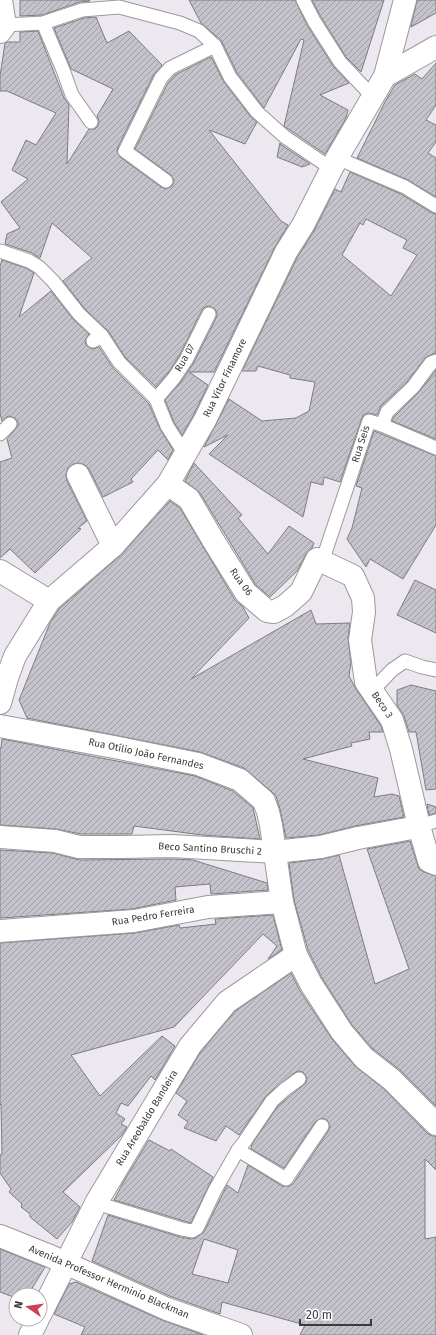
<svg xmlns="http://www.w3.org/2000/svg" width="436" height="1335" font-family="'Fira Sans',sans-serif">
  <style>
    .building { fill: url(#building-hatch); stroke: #7d7c83; fill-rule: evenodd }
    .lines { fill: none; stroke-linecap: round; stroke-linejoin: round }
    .service-casing { stroke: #9c989e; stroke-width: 15 }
    .minor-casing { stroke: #9c989e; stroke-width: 24 }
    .tertiary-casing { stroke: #9c989e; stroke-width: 24 }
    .service { stroke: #fff; stroke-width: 13 }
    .minor { stroke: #fff; stroke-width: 22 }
    .tertiary { stroke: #fff; stroke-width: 22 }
    .labels { text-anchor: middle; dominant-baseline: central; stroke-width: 3; stroke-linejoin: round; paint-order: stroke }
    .street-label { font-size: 10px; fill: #3b3a3c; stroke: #fff }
  </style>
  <defs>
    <pattern id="building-hatch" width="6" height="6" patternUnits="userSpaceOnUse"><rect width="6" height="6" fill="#c4c3cb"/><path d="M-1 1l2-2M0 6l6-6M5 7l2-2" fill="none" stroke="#a09fa6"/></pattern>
  </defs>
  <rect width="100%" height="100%" fill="#ede8ef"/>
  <g class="building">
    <path d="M20,0H89L90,1L80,2L42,15L20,16Z"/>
    <path d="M189,0H295L307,25L333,66L349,83L320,95L348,110L346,118L325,154L284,126L304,40L301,39L264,108L237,73L221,40L201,23Z"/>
    <path d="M312,0H384L361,72L346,57L321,17Z"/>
    <path d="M417,0H436V13L411,27Z"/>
    <path d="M96,17L107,43L129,31L162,65L154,74L118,147L117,151L120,157L161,187L166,189L172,186L174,181L171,175L135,149L168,83L175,75L211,57L224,82L251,117L257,122L245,144L209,130L281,221L288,225L275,247L214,372H189L208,385L194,414L182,435L174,422L165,400L181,382L193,364L216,318L217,313L215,309L209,306L205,307L202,310L179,356L168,373L156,387L125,357L109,332L85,309L63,281L92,258L52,223L40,258L32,253L5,244L7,234L20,228L1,202L28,179L12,170L26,140L36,145L56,113L7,91H0V76L5,43L7,42H20V32L38,31L64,98L69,105L67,164L89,129H95L98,126L99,121L97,116L113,89L71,69L54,28L84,18Z"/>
    <path d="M436,63V105L426,120L436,125V142L428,153L436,158V197L408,180L357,158L386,100L395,85L415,74L422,79Z"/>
    <path d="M280,143V144L310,164L302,167L277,157Z"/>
    <path d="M350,172L401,194L432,213L436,214V353L428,356L425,358L407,382L381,406L377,415L368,413L363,415L340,482L324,477L323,485L311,482L303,517L209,454L228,435L204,447L229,399L262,421L296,418L309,411L315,382L290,378V375L258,366L256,371H242L297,258L314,231L335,189L341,192ZM366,219L407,240L403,248L417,255L391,296L342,255L360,223L363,225Z"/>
    <path d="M2,260L26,268L34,273L19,317L51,291L73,319L89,334L85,340L86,345L92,349L99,347L113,368L149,404L160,429L173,450L168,460L158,450L131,479L133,482L103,497L89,469L85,465L78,463L73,464L68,468L66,474L67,481L87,521L78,528L81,529L35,573L10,549L0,558V462L12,458L7,439L18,426V422L15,418L8,416L2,421L0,414V266Z"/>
    <path d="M436,370V439L392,421L394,417L419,392Z"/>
    <path d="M374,431L436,456V525L403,579L370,559L366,567L347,539L352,528L362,488L356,486Z"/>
    <path d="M194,463L242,515L238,518L268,554L289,526L314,543L312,548L306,554L297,571L270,597L256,585L200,493L185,481Z"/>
    <path d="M170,501L180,508L235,600L243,607L249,618L191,679L311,610L316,624L350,623L348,638L351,663L349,676L356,689L381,726L383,732H369L370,739L351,743L352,746L303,759L378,778L374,797L392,794L399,796L404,817L355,826L319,835L286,838L280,809L276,796L272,792L244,768L200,752L27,718L19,700L50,623L59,609L121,555Z"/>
    <path d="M415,580L436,590V633L397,615Z"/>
    <path d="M411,685L436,691V789L426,790L416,732H409L404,716L397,705V690Z"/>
    <path d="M2,739L195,776L233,791L253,808L260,839L202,835L134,826L132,834H81L56,829L0,825V748H1Z"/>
    <path d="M427,804L436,807V813L429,815Z"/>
    <path d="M410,841L419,869L424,872L436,876V1106L400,1070L373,1049L352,1025L322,978L308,950L294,900L289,863L322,859L339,855L375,984L409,969L367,849Z"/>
    <path d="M0,850L53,853L79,860L172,859L193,860L267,883L268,890L211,894L210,884L175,887L176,900L132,909L0,918Z"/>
    <path d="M273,915L282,950L268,959L277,946L263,934L174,1027L71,1055L100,1096L162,1036L175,1046L155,1080L151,1076L128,1106L121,1103L116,1113L125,1119L121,1124L127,1127L122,1135L63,1192L80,1207L72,1222L57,1239L30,1217V1214L21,1207L22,1204L9,1192L11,1189L0,1173V1155L2,1154L1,1104L0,1105V943L135,933L179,925L180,928L216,924L215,919Z"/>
    <path d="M291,973L300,991L332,1039L355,1066L383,1088L427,1133L432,1136H436V1170L425,1159V1239L436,1237V1335H300L305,1325L222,1302L220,1314L172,1297L92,1261L108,1215L180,1237L191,1239L196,1238L204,1232L227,1185L238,1193L248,1165L282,1186H289L293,1184L329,1130L330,1126L327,1120L322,1118L315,1122L284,1168L251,1149L252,1144L278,1106L306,1083L307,1078L303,1072L299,1071L294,1073L267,1095L239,1135L226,1126L216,1141L184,1128L188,1122L178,1115L187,1101L176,1093L200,1053L235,1011ZM204,1239L238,1250L228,1283L192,1274Z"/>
    <path d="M149,1140L170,1151L171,1149L213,1177L191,1223L114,1200L124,1181Z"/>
    <path d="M0,1249L45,1267L28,1295H16V1298L0,1292Z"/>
    <path d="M76,1282L162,1320L203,1335H81L85,1327L54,1314L69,1284Z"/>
  </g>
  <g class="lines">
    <defs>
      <g id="service">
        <path d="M303,0L314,21L340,62L372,96"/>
        <path d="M43,23L63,70L72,95L91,122"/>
        <path d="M5,25L43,23L82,10L119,7L180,23L199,31L215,46L230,77L257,112L285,137L332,169"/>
        <path d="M337,158L405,187L436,206"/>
        <path d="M166,181L125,151L161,78L170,68L215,46"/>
        <path d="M0,251L29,261L39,267L53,281L79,314L102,336"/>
        <path d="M93,341L102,336L119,362L156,399L167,426L185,454"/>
        <path d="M156,399L174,378L186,360L209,314"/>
        <path d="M382,425L436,448"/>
        <path d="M0,434L10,424"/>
        <path d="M322,562L369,421L382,425L387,412L413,387L431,363L436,361"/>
        <path d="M372,691L392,670L405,661L422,667L436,670"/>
        <path d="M419,826L436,821"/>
        <path d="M238,1150L286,1179L322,1126"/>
        <path d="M96,1203L182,1229L192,1231L197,1228L215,1190L238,1150L245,1141L272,1101L284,1090L299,1079"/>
      </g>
      <g id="minor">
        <path d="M385,76L405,0"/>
        <path d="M78,475L113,546"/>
        <path d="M168,484L189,499L213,540L246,593L267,611L274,612L285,606L301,592L317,559L353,576L363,598L364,612L360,640L366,682L392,720L401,749L419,826L429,861L436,864"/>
        <path d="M0,571L49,601"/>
        <path d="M0,703L7,678L15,656L49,601L113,546L168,484L205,420L286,252L303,225L337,158L385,76L436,47"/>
        <path d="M0,726L114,747L198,764L240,780L264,801L268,812L271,825L282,902L296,955L311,984L342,1032L364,1058L391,1079L436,1124"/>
        <path d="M0,837L55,841L79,847H122L172,846L275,852L321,847L358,838L412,828L419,826"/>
        <path d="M0,931L134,921L208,907L282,902"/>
        <path d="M0,1236L50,1256L167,1309L241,1335"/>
        <path d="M40,1315L96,1203L190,1046L227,1002L296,955"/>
        <path d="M30,1335L38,1319"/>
      </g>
      <path id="tertiary" d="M0,32L5,25L1,0"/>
    </defs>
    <use href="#service" class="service-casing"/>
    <use href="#minor" class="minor-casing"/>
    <use href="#tertiary" class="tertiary-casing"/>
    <use href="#service" class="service"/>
    <use href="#minor" class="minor"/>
    <use href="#tertiary" class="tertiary"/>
  </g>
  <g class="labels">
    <g class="street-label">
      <text transform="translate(185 358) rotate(-60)">Rua 07</text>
      <text transform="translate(225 378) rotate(-64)">Rua Vitor Finamore</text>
      <text transform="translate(361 444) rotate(-72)">Rua Seis</text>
      <text transform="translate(241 582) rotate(54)">Rua 06</text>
      <text transform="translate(382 705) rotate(56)">Beco 3</text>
      <text transform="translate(146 754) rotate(12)">Rua Otílio João Fernandes</text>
      <text transform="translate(210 849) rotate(3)">Beco Santino Bruschi 2</text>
      <text transform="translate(153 916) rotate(-9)">Rua Pedro Ferreira</text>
      <text transform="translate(147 1118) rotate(-59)">Rua Areobaldo Bandeira</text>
      <text transform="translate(109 1282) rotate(23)">Avenida Professor Herminio Blackman</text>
    </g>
  </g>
  <g transform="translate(28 1307) rotate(283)"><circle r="19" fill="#ffffff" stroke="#b1b0b1"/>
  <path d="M0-3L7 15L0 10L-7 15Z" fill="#cf3e54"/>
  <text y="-6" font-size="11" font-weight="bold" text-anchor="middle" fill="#3b3a3c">N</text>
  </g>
  <path d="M300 1319v6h71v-6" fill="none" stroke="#3b3a3c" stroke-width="2"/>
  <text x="306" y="1319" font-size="12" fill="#3b3a3c" stroke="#ffffff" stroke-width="3" paint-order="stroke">20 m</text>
</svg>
